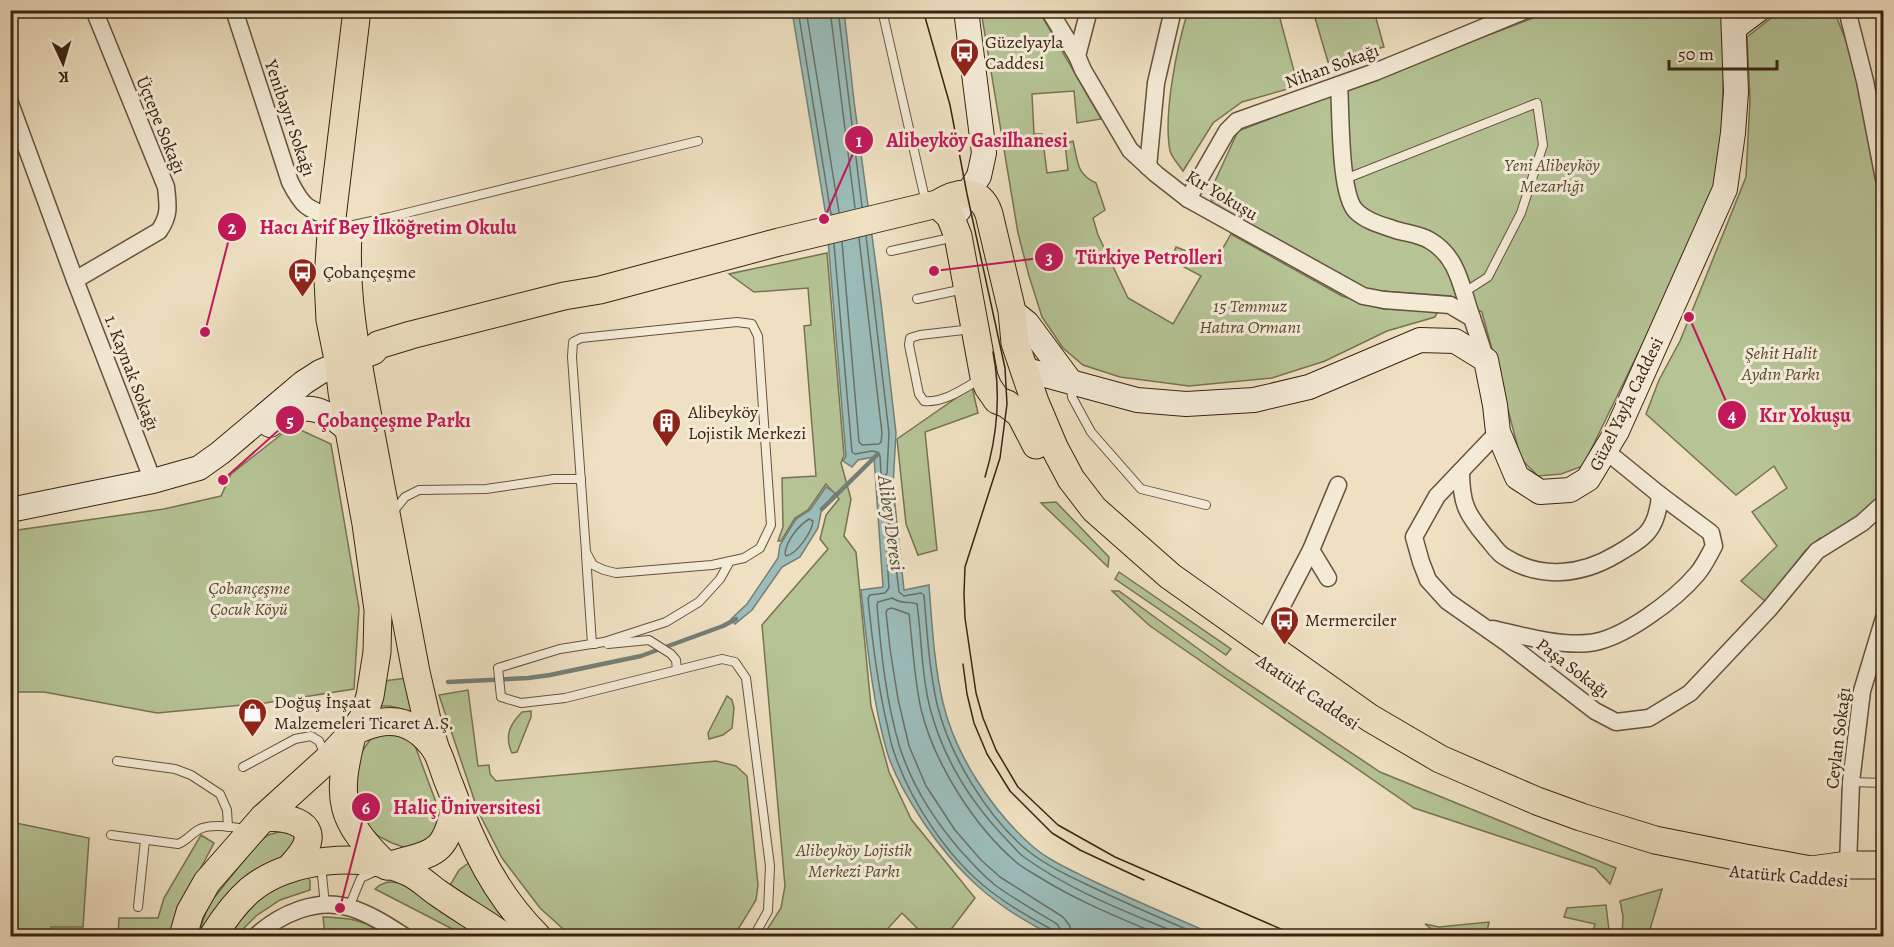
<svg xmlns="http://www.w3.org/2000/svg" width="1894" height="947" font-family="Alegreya,serif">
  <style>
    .green { fill: #b5c395; stroke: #777353; stroke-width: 1.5 }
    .water { fill: #9bbcb9; stroke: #747f76; stroke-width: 1.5 }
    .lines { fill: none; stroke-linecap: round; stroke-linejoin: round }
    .shore { stroke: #6a7065; stroke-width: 1.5 }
    .stream { stroke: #747f76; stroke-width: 4.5 }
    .lane-casing { stroke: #66523d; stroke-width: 10 }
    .street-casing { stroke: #66523d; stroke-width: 19 }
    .secondary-casing { stroke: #392311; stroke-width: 26 }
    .primary-casing { stroke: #392311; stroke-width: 29 }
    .lane { stroke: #f4ebd7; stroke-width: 8 }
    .street { stroke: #f4ebd7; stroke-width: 16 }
    .secondary { stroke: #f4ebd7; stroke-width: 24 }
    .primary { stroke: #eee0c1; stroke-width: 27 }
    .tram { stroke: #392311; stroke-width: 1.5 }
    .labels { text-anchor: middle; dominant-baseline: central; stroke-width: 6; stroke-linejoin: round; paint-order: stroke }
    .poi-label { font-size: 18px; fill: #392311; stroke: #f4ebd7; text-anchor: start }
    .street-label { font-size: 18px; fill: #392311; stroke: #f4ebd7 }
    .park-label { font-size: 18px; font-style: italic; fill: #584b32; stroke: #f4ebd7 }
    .water-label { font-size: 20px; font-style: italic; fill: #565143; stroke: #f4ebd7 }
    .leader { fill: none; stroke: #c2185b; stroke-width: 2 }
    .callout-dot { fill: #c2185b; stroke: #f4ebd7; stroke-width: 2 }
    .mark-label { font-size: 18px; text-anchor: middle; font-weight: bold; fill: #fff }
    .callout-label { font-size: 20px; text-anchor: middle; font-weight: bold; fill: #c2185b; stroke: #f4ebd7; stroke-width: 6; stroke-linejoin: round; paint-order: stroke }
  </style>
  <rect width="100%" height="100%" fill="#eee0c1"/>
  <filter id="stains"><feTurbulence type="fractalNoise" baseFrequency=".00333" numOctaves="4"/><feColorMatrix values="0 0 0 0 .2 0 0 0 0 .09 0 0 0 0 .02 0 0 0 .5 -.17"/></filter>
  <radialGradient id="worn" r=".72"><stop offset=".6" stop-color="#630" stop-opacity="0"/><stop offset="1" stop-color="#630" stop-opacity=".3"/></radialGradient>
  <g class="green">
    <path d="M981,11H1039L1101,119L1077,123L1074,91L1032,94L1034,134H1042L1047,173L1068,170L1065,144L1073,141C1078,161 1076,174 1096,183L1105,210L1093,218L1098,235L1128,298L1173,324L1201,276L1171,260L1176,247L1215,262L1231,234L1342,296L1383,309L1438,311L1435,317L1387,331L1325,361L1272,378L1189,386L1120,377L1083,365L1063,348L1042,317L1029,276L1018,233Z"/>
    <path d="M1188,11H1278L1298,86L1242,102L1213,123L1183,171C1179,165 1172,158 1170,151C1163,114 1177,46 1188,11Z"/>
    <path d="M1313,11H1374L1384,47L1328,62Z"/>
    <path d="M1551,11H1721L1725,25L1720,185L1583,466L1561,474L1538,476L1521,459L1482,312L1451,296L1367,290L1212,203L1210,192L1238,131Z"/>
    <path d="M1780,11H1834L1851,53L1863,97L1871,158L1883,204V492L1872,505L1828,539L1820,538L1805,551L1766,602L1741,581L1777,546L1752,512L1787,488L1774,466L1736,495L1646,414L1659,380L1680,341L1746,177L1750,99L1747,37Z"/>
    <path d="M827,253L844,455L841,463L851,499L844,536L856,552L871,706L889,772L911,819L975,898L946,936H942L935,932L932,936H925L902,913L881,936H763L781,908L785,886L762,625L828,549L820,539L826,515L839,499L826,484L808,510L795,518L781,541H778L783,527L782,478L816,476L804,326L811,325L808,288L754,292L729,274Z"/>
    <path d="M972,387L978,413L925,432L937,550L918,555L906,524L897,439Z"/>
    <path d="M292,426L331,444L359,608L354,689L265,703L157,713L44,692H11V531L164,509L221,496L231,474Z"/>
    <path d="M1056,502L1109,557L1108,567L1041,503Z"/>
    <path d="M1119,572L1231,649L1226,655L1115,579Z"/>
    <path d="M1112,591H1119L1226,669L1380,772L1616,868L1610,884L1595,868L1414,808L1150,626Z"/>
    <path d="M407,678L414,712L390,706H378L383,681Z"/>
    <path d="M468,690L478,766L489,765L490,774L496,781L716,761L736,766L747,776L758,885L756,900L734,936H571L540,908L502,858L478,811L439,695Z"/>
    <path d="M727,696L732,700L734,708L732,728L723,735L709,739L708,733Z"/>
    <path d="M531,711V717L517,752L512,753C504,736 510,724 522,712Z"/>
    <path d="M393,732L414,743L440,813L442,833L409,849L392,843L378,836L367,825L356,804V760L372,737Z"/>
    <path d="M11,822L89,838L83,927H51V936H11Z"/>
    <path d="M286,830L295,836V847L202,936L198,934L207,910L213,899L257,844L268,835Z"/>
    <path d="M201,835L214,843L175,917L169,936H118L119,918H158L164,898Z"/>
    <path d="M470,862L520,936L449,887L459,870Z"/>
    <path d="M308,877L310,881V890L280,900L256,916L236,936H227L256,900L285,882Z"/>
    <path d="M388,882L404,883L483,936H466L375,889L380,885Z"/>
    <path d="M1662,889L1648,936H1622L1623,916L1620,901Z"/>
    <path d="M1606,905L1609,930L1608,936H1592L1595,924L1564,917L1567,908Z"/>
    <path d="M323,917C348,918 366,919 385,936H325Z"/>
    <path d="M1489,922L1486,936H1440L1425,924L1439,927Z"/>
  </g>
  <g class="water">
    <path d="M792,11H844L854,101L881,303L896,433L893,486L904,590L929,585C932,624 934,664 943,703C955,754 991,809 1030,844C1047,860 1071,870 1093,881C1133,900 1176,918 1217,936H1054C994,907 956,872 920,817C907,797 894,775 887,752C872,699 867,644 861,590L883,587L874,457L858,460L852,467L843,461L846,456L826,216Z"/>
    <path d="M826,487L835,493L821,512L818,528L800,557L782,567L752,610L735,624L731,619L747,604L778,558L780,545L796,519L810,510Z"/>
  </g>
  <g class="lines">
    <g class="shore">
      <path d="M798,10L831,214"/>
      <path d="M806,10L839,212"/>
      <path d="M830,10L855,208"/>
      <path d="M838,10L862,207"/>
      <path d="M842,242L859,442L862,445L879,444L881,442L882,433L859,238"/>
      <path d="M834,244L852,452L855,454L872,451L877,452L880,456L881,474L885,476L887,473L889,433L866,236"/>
      <path d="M809,519L813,521C812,532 797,554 786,556L785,553C787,540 798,526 809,519Z"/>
      <path d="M1055,936L1051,929C1030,918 1008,905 989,890C948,858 910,801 894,752C890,742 889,731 886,720C877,680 872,639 868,598L870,595L885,593L889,588L885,526L887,523L891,525L899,592L904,596L921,593L924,595C927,632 929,668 937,704C949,754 987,817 1027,850C1045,865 1069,876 1090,886C1127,904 1165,920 1202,936"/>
      <path d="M1062,936L1061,930L1057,924C1036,911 1015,900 995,885C982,875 971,862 960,850C935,821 912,785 900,748C886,702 881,652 877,605L878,602L892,598C905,606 908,600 917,604C922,638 921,674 930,708C943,758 972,804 1008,841C1013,846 1018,853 1024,857C1072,892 1130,913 1184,936"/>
      <path d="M1071,936L1070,926L1063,917L1000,877L981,860L955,830L926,786L909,746L898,699L890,649L886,612L888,609L892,608L909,614C913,646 914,678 921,709C934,763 974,826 1016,862C1023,868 1031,872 1039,877C1077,901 1120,918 1162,936"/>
    </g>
    <g class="stream">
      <path d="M822,509L878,454"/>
      <path d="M448,682L528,678L550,675L641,656L723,626L736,619"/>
    </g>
    <defs>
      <g id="lane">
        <path d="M882,10L926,203"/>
        <path d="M1345,179L1537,103L1543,145L1521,213L1488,277L1463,293"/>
        <path d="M349,226L390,217L698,141"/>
        <path d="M891,251L955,237"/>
        <path d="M917,299L964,289"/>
        <path d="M737,322L752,324L758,336L771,525L760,548L744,558L712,565L616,573L604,570L593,565L586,552L572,357L573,342L581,338Z"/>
        <path d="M972,329L920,335L910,338L909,345L919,394L924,401C945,403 964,388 982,378"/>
        <path d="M1071,385L1072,397L1091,432L1141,489L1206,505"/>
        <path d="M392,513L405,497L419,490L486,489L554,479H581"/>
        <path d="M586,555L592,644H595"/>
        <path d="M730,561L720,579L699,602L666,622L604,642L560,649L498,668L501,697L521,703L565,698L722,659L735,662L746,678L770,866L768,911L754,936"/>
        <path d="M608,644L649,640L671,654L676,660L677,670"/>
        <path d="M117,761L175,769L191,775L220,794L227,810L228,827"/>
        <path d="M243,767L295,739L311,736L319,741L326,757"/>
        <path d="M1851,782L1884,783"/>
        <path d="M111,835L178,844C186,841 190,835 198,830C210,823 232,827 246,829"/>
        <path d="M321,865L325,905"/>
        <path d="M138,907L145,840"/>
        <path d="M349,907L361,878L376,871"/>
      </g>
      <g id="street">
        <path d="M234,10L290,182C303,207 306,208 332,218"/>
        <path d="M1049,10L1077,56L1083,70L1130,150L1156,174L1188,199L1363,296L1384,300L1450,305L1472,318L1486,360"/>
        <path d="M1847,10L1865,81L1884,179"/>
        <path d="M1077,56L1089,10"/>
        <path d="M1339,85C1341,111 1339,194 1356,211C1366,221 1381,225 1393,229C1404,233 1419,234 1429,240C1459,257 1461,288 1472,318"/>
        <path d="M10,103L75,280L153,481"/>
        <path d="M1148,167L1156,83L1173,10"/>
        <path d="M1188,199L1227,131L1237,121L1375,72L1526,10"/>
        <path d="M75,280L159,231C170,215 168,206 166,187L94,10"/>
        <path d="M1498,432L1437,496L1414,537L1421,562L1428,580L1447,601L1507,643L1595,711L1616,722L1649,718L1690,693L1770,608L1817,551L1862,523L1884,503"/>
        <path d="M1461,471C1461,503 1466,513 1486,537C1492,543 1497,553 1505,557C1541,580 1582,575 1617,554C1646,537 1657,530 1660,495"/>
        <path d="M1311,550L1328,578"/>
        <path d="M1493,629C1523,636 1558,646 1589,643C1622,640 1676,599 1697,574C1704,566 1709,555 1714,546L1711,533L1660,495L1606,451"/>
        <path d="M1263,642L1311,550L1338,485"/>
        <path d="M1848,865L1851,782L1862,691L1884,618"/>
        <path d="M256,936C280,914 317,897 351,908C370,914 387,925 404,936"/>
      </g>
      <g id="secondary">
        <path d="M1734,28L1758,10"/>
        <path d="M959,210L962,202L979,176L984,153L966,10"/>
        <path d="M1012,311L1027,323L1070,381"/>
        <path d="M1023,369L1137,400L1186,404L1254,400L1309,387L1420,340L1455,341L1486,360L1495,405L1498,432L1517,477L1540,492L1570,490L1588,479L1617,431L1725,189L1733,133L1736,92L1733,10"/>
        <path d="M270,425C302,400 322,405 350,432"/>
        <path d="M10,510L153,481L199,468L220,453L303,383L320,372L339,364"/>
      </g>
      <g id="primary">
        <path d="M937,204L950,216L958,236L984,377L988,387L997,400L1007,404L1020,414L1036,445"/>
        <path d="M348,235C344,305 360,371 372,439C387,516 401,594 416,672L428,724L436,750"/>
        <path d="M339,364L373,351L378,345L411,335L564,296L600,290L779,242L937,204C958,191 980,187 989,214L1012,311L1015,343L1035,402L1054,447L1071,479L1094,509L1170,576L1370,718L1440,759L1537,801L1581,817L1655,840L1745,858L1811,870L1848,865H1884"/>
        <path d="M353,732C373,722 394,716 415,729C422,733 432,743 437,752C442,762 445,775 450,786C458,808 467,829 477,850C492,881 512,911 537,936"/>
        <path d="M352,736C336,799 339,820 387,866"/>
        <path d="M263,818C282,816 321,821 304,850C300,857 294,863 289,869"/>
        <path d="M387,866C435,852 445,857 456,803"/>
        <path d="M183,936L190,912L207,882L263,818L327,760L353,732L363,718L370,696L377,652L378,610L366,524L342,392L339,364L330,320L328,280L332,218L357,10"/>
        <path d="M213,936C223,920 235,903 250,890C289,858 362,851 408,872C419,877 428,886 438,893C459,908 482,921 503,936"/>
      </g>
    </defs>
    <use href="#lane" class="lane-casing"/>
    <use href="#street" class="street-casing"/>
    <use href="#secondary" class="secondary-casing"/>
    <use href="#primary" class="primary-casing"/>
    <use href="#lane" class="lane"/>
    <use href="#street" class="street"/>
    <use href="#secondary" class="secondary"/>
    <use href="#primary" class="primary"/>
    <g class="tram">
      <path d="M923,10L950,105L967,194L1005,368L1007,404L1000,458L965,567L964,594L965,618L976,693L983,718L996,750L1018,787L1058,825L1115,857L1297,936"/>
      <path d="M985,477C997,437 1001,393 993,352"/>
      <path d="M963,664L967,694L974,723L987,754L1010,791L1052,833L1080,850L1144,880"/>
    </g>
  </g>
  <defs>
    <symbol id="bus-pin" viewBox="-11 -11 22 30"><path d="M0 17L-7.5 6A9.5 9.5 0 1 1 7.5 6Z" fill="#8f2418" stroke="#f4ebd7"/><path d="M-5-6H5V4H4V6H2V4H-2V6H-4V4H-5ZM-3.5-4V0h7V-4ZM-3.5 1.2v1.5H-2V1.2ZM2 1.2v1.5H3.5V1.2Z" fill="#fff"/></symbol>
    <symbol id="building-pin" viewBox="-11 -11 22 30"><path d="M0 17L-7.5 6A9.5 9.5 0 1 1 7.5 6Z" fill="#8f2418" stroke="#f4ebd7"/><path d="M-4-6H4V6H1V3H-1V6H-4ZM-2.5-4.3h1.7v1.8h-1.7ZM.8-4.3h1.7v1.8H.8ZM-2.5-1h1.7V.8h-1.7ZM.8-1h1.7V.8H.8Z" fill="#fff"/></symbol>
    <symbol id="shop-pin" viewBox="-11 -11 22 30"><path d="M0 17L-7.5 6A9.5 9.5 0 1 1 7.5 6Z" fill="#8f2418" stroke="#f4ebd7"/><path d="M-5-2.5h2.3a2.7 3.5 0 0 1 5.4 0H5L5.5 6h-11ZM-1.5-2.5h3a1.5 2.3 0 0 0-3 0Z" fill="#fff"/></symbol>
  </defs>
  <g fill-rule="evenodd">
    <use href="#bus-pin" x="948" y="36" width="33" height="45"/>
    <use href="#bus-pin" x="286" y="256" width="33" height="45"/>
    <use href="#building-pin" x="650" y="406" width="33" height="45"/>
    <use href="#bus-pin" x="1268" y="604" width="33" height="45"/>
    <use href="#shop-pin" x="236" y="696" width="33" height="45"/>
  </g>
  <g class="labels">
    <g class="poi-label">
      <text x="985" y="42">Güzelyayla<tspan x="985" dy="21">Caddesi</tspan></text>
      <text x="323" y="272">Çobançeşme</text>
      <text x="688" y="412">Alibeyköy<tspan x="688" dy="21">Lojistik Merkezi</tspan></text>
      <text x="1305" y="620">Mermerciler</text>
      <text x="274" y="702">Doğuş İnşaat<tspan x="274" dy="21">Malzemeleri Ticaret A.Ş.</tspan></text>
    </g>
    <g class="street-label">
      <text transform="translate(1332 66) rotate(-20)">Nihan Sokağı</text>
      <text transform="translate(290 118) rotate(71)">Yenibayır Sokağı</text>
      <text transform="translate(161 125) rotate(68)">Üçtepe Sokağı</text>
      <text transform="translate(1222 195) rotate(31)">Kır Yokuşu</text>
      <text transform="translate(132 373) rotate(69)">1. Kaynak Sokağı</text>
      <text transform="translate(1626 404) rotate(-64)">Güzel Yayla Caddesi</text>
      <text transform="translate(1573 668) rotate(37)">Paşa Sokağı</text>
      <text transform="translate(1308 692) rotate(34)">Atatürk Caddesi</text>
      <text transform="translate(1838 738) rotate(-83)">Ceylan Sokağı</text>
      <text transform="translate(1789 876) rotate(5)">Atatürk Caddesi</text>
    </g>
    <g class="park-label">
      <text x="1552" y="165">Yeni Alibeyköy<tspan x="1552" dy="21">Mezarlığı</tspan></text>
      <text x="1250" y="306">15 Temmuz<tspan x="1250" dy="21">Hatıra Ormanı</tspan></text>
      <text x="1781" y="353">Şehit Halit<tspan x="1781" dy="21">Aydın Parkı</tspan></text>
      <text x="249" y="588">Çobançeşme<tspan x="249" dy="21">Çocuk Köyü</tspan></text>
      <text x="854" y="850">Alibeyköy Lojistik<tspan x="854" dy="21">Merkezi Parkı</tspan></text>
    </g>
    <g class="water-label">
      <text transform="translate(891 523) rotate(82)">Alibey Deresi</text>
    </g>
  </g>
  <path class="leader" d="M824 219L859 140M205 332L232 227M934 271L1049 257M1689 317L1732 415M223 480L290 420M340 908L366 807"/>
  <g class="callout-dot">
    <circle cx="824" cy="219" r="6"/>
    <circle cx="205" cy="332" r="6"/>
    <circle cx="934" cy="271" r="6"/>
    <circle cx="1689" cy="317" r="6"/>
    <circle cx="223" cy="480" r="6"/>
    <circle cx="340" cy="908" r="6"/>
    <circle cx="859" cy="140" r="15"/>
    <circle cx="232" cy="227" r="15"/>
    <circle cx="1049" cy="257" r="15"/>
    <circle cx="1732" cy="415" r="15"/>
    <circle cx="290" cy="420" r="15"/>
    <circle cx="366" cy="807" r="15"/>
  </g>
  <g class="mark-label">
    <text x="859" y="147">1</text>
    <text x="232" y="234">2</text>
    <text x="1049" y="264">3</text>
    <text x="1732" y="421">4</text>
    <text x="290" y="427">5</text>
    <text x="366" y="814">6</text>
  </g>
  <g class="callout-label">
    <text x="977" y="147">Alibeyköy Gasilhanesi</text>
    <text x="388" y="234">Hacı Arif Bey İlköğretim Okulu</text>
    <text x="1149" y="264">Türkiye Petrolleri</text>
    <text x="1805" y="422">Kır Yokuşu</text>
    <text x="394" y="427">Çobançeşme Parkı</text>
    <text x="467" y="814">Haliç Üniversitesi</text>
  </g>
  <rect width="1894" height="947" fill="none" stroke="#eee0c1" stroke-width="36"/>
  <rect x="12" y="12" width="1870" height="923" fill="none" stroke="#392311" stroke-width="3"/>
  <rect x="18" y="18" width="1858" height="911" fill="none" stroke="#392311" stroke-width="1.5"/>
  <g transform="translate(63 63) rotate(176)" stroke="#f4ebd7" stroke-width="4.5" paint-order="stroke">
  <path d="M0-4.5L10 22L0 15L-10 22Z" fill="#392311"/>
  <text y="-9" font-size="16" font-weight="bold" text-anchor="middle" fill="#392311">K</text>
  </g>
  <path d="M1669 60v9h108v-9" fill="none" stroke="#392311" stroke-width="3"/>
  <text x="1678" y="60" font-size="18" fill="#392311" stroke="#f4ebd7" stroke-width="4.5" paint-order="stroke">50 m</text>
  <rect width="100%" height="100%" filter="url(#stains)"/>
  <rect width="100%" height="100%" fill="url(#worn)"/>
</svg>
